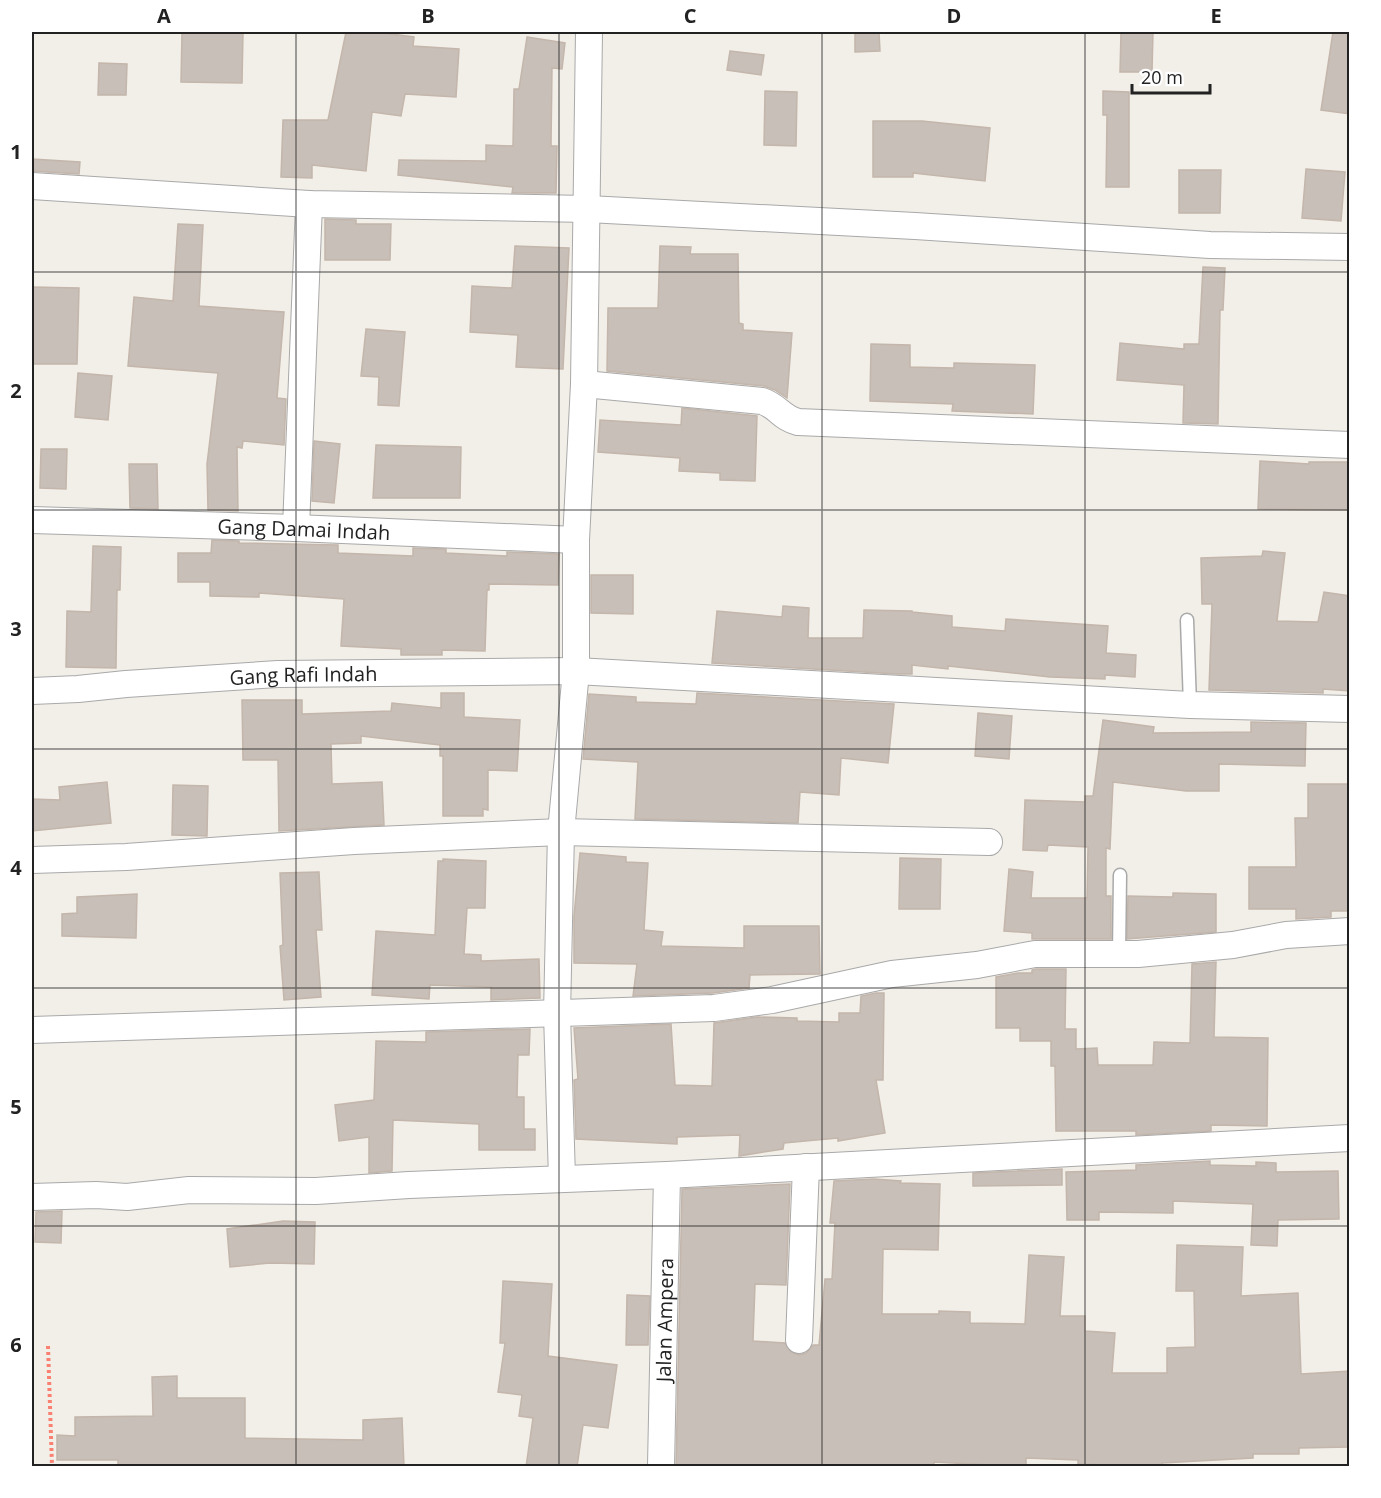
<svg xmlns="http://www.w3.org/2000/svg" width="1381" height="1498" font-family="'Open Sans',sans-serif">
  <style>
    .building { fill: #c7bfb8; stroke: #c4b6ab; stroke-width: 1.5 }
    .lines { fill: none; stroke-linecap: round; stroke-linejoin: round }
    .lane-casing { stroke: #a9a9a9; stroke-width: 15 }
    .street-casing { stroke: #a9a9a9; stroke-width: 28 }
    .path { stroke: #fa8072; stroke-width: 4; stroke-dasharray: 3 3; stroke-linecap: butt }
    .lane { stroke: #fff; stroke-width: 12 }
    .street { stroke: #fff; stroke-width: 26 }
    .grid { fill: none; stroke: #222; stroke-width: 1.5; stroke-opacity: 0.55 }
    .labels { text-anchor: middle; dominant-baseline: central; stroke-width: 6; stroke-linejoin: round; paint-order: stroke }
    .street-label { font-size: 20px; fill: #222; stroke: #fff }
    .neatline { fill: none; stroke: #222; stroke-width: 2 }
    .grid-label { font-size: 20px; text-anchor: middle; font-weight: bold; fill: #222 }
  </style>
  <rect width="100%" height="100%" fill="#f2efe9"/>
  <g class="building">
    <path d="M182,32H243L242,83L181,82Z"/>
    <path d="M346,32H376L414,37L413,46L459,49L456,97L405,94L401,116L372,112L366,171L312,165V178L281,177L283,120H328Z"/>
    <path d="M855,32H879L880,51L855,52Z"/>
    <path d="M1121,32H1153L1152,72H1120Z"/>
    <path d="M1333,32H1350V114L1321,110Z"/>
    <path d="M527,37L565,43L562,69L552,68L551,146H557L556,193H512L513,187L398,175L399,160L486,161V145L513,146L514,89H519Z"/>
    <path d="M730,51L764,55L761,75L727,70Z"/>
    <path d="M99,63L127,64L126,95H98Z"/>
    <path d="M765,91L797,92L796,146L764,145Z"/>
    <path d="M1103,91L1129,92V187H1106L1107,115H1103Z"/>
    <path d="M873,121H922L990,128L985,181L913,173V177H873Z"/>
    <path d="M32,159L80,162L79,174L32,171Z"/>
    <path d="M1306,169L1345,172L1341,221L1302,218Z"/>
    <path d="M1179,170H1221L1220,213H1179Z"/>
    <path d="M325,219L356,220V224H391L390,260H325Z"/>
    <path d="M178,224L203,225L199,306L284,312L277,398L286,399L284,445L243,441L242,448L237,447L238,511L208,510L207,464L218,373L128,366L134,297L173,301Z"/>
    <path d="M515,246L569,248L563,369L516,367L518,335L470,332L472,286L512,288Z"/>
    <path d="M660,246L691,247L690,254H738L739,323L743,324V330L792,333L787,398L775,390L764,386L607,371L608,308H658Z"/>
    <path d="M1203,267L1225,268L1223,310H1220L1218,424L1183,423L1184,385L1117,380L1120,343L1184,349V344H1199Z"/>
    <path d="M32,287L79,288L77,364H32Z"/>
    <path d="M366,329L405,332L399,406L378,405L379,377L361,376Z"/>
    <path d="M871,344L910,345V367L954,368V363L1035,365L1033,414L952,411L953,404L870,401Z"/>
    <path d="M78,373L112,376L108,420L75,417Z"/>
    <path d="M682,408L757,416L755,481L720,480V473L679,471L680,458L598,452L600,420L681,425Z"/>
    <path d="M314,441L340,444L334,503L312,501Z"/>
    <path d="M376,445L461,447L460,498H373Z"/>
    <path d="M41,449H67L66,489L40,488Z"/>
    <path d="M1260,461L1309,464V462H1350L1349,510L1258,509Z"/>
    <path d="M129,464H157L158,509L130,508Z"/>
    <path d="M212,540L239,541V543L338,545V553L413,556V548L446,549V553L507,556V552L559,554L558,585L489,584V590H487L485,651L442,650V655H401V649L341,646L344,599L259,593V597L210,596V582H178V553H211Z"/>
    <path d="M93,546L121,547L120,590H117L116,668L66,667L67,611L91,612Z"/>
    <path d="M1263,551L1285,553L1277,621L1318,622L1324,592L1350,596V691L1323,689V693L1209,690L1212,604H1202L1201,558L1262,556Z"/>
    <path d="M591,575H633V614L591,613Z"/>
    <path d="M783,606L809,608L808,638H863L864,610L912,611V612L952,616V627L1005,631L1006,619L1108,626L1106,653L1136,655L1135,677L1105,675V679L1050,677L948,666V669L912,665V674H897L712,663L717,611L782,617Z"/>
    <path d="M441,693H464V717L520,720L517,771L488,770V810L483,809V816H443V756H440V745L361,736V743L331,744L332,784L382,782L384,825L279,831L278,760H243L242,700H302V714L391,711L392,703L441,708Z"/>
    <path d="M697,693L894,704L888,763L841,758L839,795L800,792L798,823L635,819L638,762L583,759L589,694L636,697V702L696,704Z"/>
    <path d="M978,713L1012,716L1009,759L975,756Z"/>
    <path d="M1103,720L1154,727L1153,733L1251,732V722L1306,723L1305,766L1219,764V791H1186L1113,782L1110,849L1106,848V896H1111V939H1032V933L1004,931L1009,869L1033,872L1031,898H1087L1088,847L1048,845L1047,851L1023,850L1025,800L1085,802V796H1093Z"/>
    <path d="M107,782L111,823L32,831V799L60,800L59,787Z"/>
    <path d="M1308,784H1350V911H1331V917L1296,919V909H1249V867H1296L1295,818H1308Z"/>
    <path d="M173,785L208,786L207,836L172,835Z"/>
    <path d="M580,853L626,857V862L648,863L644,930L663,932L661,946L744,948V926H819L820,974L750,975L749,988L713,993L633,996L637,964L574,963V916Z"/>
    <path d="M900,858L941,859L940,909H899Z"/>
    <path d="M443,859L486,861L485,908H467L464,954L481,955V961L539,959L540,998L491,1000V987L430,985L429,999L372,995L376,931L435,935L438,861H443Z"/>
    <path d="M319,872L322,930H316L321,997L284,1000L280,946L283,945L280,873Z"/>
    <path d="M1173,893L1216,894V932L1127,939L1128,896L1173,897Z"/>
    <path d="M137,894L136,938L62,936V914L77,913V897Z"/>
    <path d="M1216,962L1214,1037L1268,1038L1267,1126L1211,1125V1131L1136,1135V1131H1056L1055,1066H1051V1041H1020V1028H996V977L1018,973H1032V970L1036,969H1066L1065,1029H1076V1049L1097,1048L1098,1065H1153L1154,1042L1190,1043L1192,964Z"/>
    <path d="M876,993H884L883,1080H876L885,1133L838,1141V1138L784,1143L783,1149L739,1156L740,1135L677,1137V1144L576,1139L574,1080L578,1079L574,1028L671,1024L675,1085L712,1086L714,1023L757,1017L797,1018V1021L839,1022V1013H860L861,996Z"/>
    <path d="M530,1029L529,1055H518L517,1097H524V1129H535V1150H479V1124L393,1120L392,1171L369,1173V1137L339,1141L335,1105L374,1100L376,1041L426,1042V1032Z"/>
    <path d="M1210,1161V1165L1256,1166V1162L1276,1163V1172L1338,1171L1339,1219L1278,1220L1277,1246L1251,1245L1253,1204L1173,1201V1213L1099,1212V1220H1067L1066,1172L1136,1170V1165Z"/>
    <path d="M1062,1169V1185L973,1186V1173Z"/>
    <path d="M874,1179L901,1181L900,1183L940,1184L938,1250L883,1249L882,1314H939V1311L970,1312V1323L1025,1324L1029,1255L1064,1257L1060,1316H1085V1331L1115,1333L1112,1373H1167V1348L1195,1347L1194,1291H1176L1177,1245L1243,1247L1241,1296L1298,1293L1301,1374L1350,1371V1447L1299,1448V1454H1253V1458L1162,1463V1467L1078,1464V1460L1026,1458V1467L934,1462V1467H676L682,1189L790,1184L786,1285L755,1284L753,1341L785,1343L791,1352L799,1355L806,1353L813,1345H819L825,1279H832L835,1223H830L834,1181Z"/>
    <path d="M62,1211L61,1243L35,1242L36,1212Z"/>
    <path d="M283,1221L315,1222L314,1264L270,1263L230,1267L227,1229Z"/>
    <path d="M503,1281L552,1284L548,1356L617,1365L608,1428L583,1425L577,1467H526L533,1418L519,1416L522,1395L498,1392L505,1343H500Z"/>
    <path d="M627,1295L650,1296L648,1345H626Z"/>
    <path d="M177,1376V1398H245V1438L363,1440V1420L402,1418L404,1467H118V1460H57V1435L75,1436V1417L153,1416L152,1377Z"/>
  </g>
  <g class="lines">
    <defs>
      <g id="lane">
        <path d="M1187,620L1190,705"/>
        <path d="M1119,954L1120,875"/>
      </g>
      <g id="street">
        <path d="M32,186L309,204L588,209L915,226L1210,245L1350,247"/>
        <path d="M584,384L762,401C778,406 781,418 798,422L1350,445"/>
        <path id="s1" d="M32,520L296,528L576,540"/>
        <path d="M296,528L309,204"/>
        <path id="s2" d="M32,691L78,689L126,684L278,674L576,671L1190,705L1350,709"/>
        <path d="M32,860L126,857L354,841L561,832L989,842"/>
        <path d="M32,1030L714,1008L772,1000L892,974L977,965L1035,954H1138L1233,945L1286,935L1350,931"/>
        <path d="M562,1178L557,1014L561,832L576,671V540L584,384L589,32"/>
        <path d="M32,1197L96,1195L127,1197L189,1190L316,1191L409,1185L667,1175L1350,1138"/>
        <path d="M799,1340L806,1167"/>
        <path id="s3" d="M661,1466L667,1175"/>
      </g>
    </defs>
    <use href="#lane" class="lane-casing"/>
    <use href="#street" class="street-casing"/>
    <path class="path" d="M48,1346L52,1466"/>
    <use href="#lane" class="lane"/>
    <use href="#street" class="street"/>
  </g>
  <path class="grid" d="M296,32V1466M559,32V1466M822,32V1466M1085,32V1466M32,272H1350M32,510H1350M32,749H1350M32,988H1350M32,1226H1350"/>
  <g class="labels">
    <g class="street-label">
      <text stroke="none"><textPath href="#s1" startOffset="272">Gang Damai Indah</textPath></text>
      <text stroke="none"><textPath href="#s2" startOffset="272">Gang Rafi Indah</textPath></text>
      <text stroke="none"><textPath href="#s3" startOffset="146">Jalan Ampera</textPath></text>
    </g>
  </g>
  <rect width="1381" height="1498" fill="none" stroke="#ffffff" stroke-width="66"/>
  <path d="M1132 84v9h78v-9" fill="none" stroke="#222222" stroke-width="3"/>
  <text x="1141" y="84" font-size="18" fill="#222222" stroke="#ffffff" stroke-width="4.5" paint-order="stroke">20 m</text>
  <rect x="33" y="33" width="1315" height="1432" class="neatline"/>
  <g class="grid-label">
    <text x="164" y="23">A</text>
    <text x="428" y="23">B</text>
    <text x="690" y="23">C</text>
    <text x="954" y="23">D</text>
    <text x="1216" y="23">E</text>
    <text x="16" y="159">1</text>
    <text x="16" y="398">2</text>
    <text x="16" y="636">3</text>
    <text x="16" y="875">4</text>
    <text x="16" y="1114">5</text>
    <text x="16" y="1352">6</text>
  </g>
</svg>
